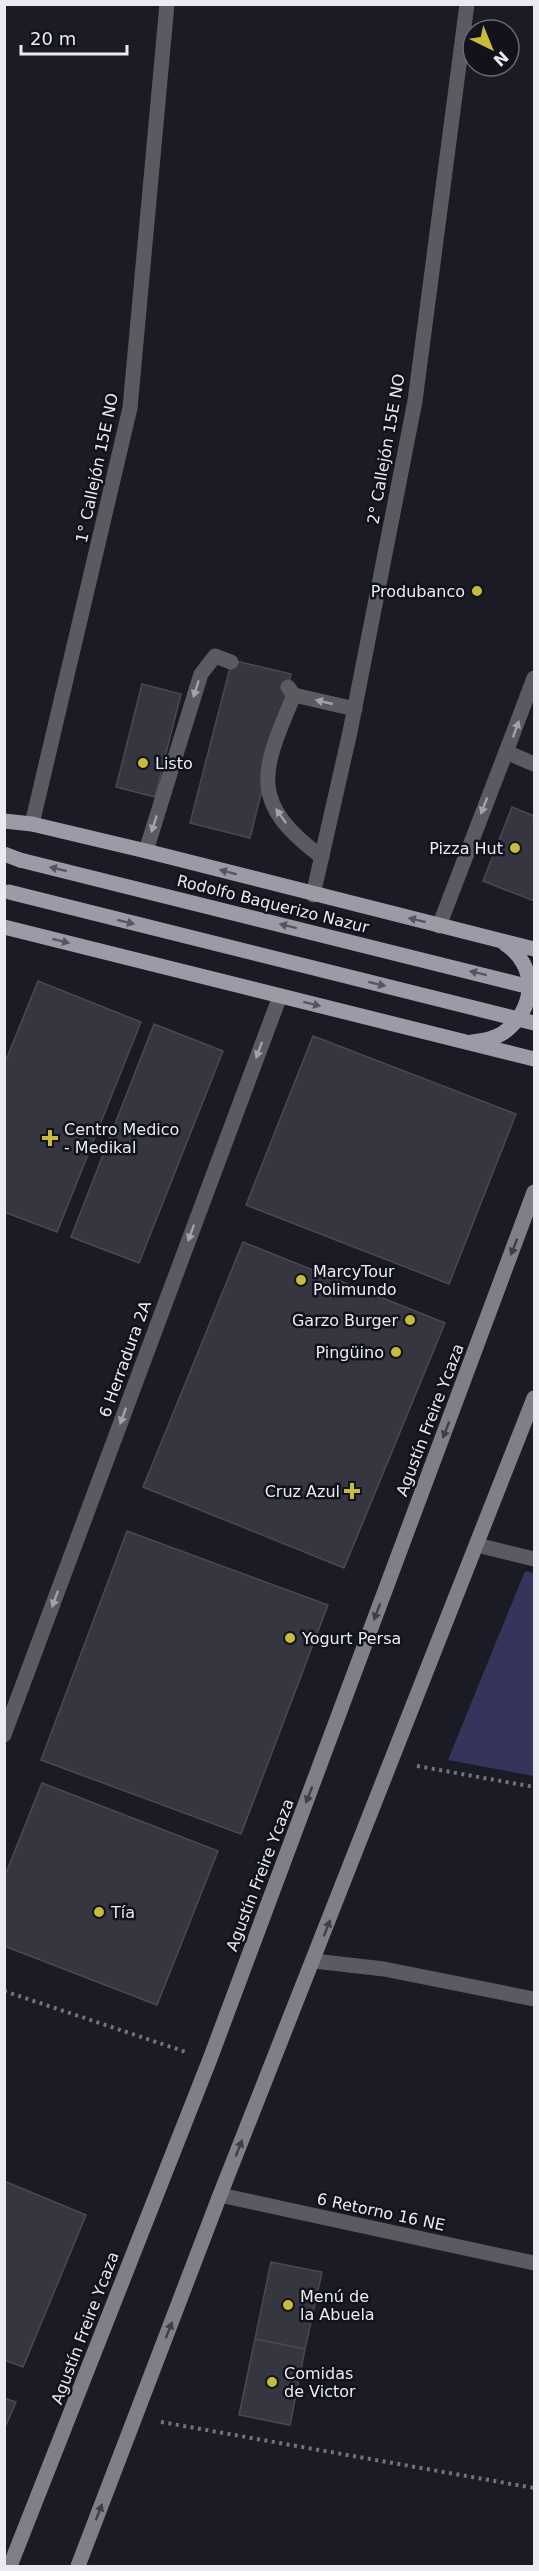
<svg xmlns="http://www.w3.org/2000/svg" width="539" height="2571" font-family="'DejaVu Sans',sans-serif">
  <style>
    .green { fill: #35355c }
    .building { fill: #363641; stroke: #484955; stroke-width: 1.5 }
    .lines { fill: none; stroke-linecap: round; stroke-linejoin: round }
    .path { stroke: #72737c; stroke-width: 4; stroke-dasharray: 3 4.5; stroke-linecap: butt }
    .lane { stroke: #5a5b60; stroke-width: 15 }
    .street { stroke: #5a5b60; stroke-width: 15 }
    .secondary { stroke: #7e7f88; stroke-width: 15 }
    .primary { stroke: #9a9ba6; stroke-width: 15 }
    .primary-bridge { stroke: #9a9ba6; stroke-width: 15 }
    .oneway { fill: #a2a3a9 }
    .oneway2 { fill: #565660 }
    .oneway3 { fill: #3d3e47 }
    .poi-dot { fill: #c8bb3b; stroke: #11121b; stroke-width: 2 }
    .labels { text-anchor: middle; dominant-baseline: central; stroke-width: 5; stroke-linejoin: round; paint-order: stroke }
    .street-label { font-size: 16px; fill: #eaebf2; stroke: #11121b }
    .poi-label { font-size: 16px; fill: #eaebf2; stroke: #11121b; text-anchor: start }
  </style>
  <rect width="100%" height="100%" fill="#1a1b25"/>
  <path class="green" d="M525,1571L534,1573V1776L448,1760Z"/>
  <g class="building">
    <path d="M232,660L291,674L250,838L190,823Z"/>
    <path d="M142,684L181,694L155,797L116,787Z"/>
    <path d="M512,807L534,816V901L483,881Z"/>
    <path d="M38,981L141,1022L57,1232L4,1212V1065Z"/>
    <path d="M154,1024L223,1051L139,1263L71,1237Z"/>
    <path d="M313,1036L516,1114L449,1284L246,1205Z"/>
    <path d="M243,1242L445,1323L344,1568L143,1487Z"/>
    <path d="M127,1531L328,1605L241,1834L41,1760Z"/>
    <path d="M42,1783L218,1851L157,2005L4,1946V1878Z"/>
    <path d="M4,2181L86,2215L23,2367L4,2360Z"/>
    <path d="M271,2262L322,2272L305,2349L255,2339Z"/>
    <path d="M255,2339L305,2349L290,2425L239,2415Z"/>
    <path d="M4,2398L16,2402L4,2430Z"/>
  </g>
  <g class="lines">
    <g class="path">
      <path d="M417,1766L534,1787"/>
      <path d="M4,1991L186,2052"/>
      <path d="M161,2422L534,2488"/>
    </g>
    <g class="lane">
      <path d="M534,678L506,752L534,764"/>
      <path d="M288,687L294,695L355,709"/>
      <path d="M294,695C262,771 247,802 322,857"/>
      <path d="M146,851L201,674L215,656L231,662"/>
      <path d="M439,926L506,752"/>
    </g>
    <g class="street">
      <path d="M32,824L130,408L167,4"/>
      <path d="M313,895L350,732L415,401L467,4"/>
      <path d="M477,1545L534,1559"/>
      <path d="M4,1735L280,996"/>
      <path d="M314,1961L384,1969L534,1999"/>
      <path d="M220,2195L534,2263"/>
    </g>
    <g class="secondary">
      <path d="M10,2566L210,2059L534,1192"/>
      <path d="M78,2566L220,2195L534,1398"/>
    </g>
    <g class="primary">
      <path d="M4,821L32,824L146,851L534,949"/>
      <path d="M4,854L20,860"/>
      <path d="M4,927L534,1059"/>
      <path d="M472,1042C482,1041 494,1039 503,1033C536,1010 539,966 505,944"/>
    </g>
    <g class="primary-bridge">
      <path d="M20,860L534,988"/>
      <path d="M9,892L534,1023"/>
    </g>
  </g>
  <defs><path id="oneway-solid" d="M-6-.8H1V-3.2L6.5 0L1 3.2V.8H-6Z" transform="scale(1.5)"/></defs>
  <g class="oneway">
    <use href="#oneway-solid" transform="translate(196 689) rotate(108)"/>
    <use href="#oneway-solid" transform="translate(324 702) rotate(-167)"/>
    <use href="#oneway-solid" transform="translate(516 729) rotate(-70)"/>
    <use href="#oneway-solid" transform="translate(484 806) rotate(111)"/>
    <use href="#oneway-solid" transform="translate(281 816) rotate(-125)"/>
    <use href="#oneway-solid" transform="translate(154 824) rotate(108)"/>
    <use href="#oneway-solid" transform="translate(259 1050) rotate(110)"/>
    <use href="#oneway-solid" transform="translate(191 1233) rotate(110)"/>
    <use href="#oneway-solid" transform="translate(123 1416) rotate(110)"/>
    <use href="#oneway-solid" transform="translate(55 1599) rotate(110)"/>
  </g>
  <g class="oneway2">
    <use href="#oneway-solid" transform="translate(58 869) rotate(-166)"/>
    <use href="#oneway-solid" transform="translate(228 872) rotate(-165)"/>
    <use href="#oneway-solid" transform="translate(417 920) rotate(-166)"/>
    <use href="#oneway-solid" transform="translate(126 922) rotate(14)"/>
    <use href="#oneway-solid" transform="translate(288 926) rotate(-166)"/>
    <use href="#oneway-solid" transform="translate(61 941) rotate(14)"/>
    <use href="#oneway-solid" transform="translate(478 973) rotate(-166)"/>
    <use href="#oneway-solid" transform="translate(377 984) rotate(14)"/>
    <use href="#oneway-solid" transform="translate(312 1004) rotate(14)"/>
  </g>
  <g class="oneway3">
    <use href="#oneway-solid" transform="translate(514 1247) rotate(111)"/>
    <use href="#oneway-solid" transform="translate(446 1430) rotate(111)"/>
    <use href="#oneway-solid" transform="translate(377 1612) rotate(111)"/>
    <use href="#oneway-solid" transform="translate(309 1795) rotate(111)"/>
    <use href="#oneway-solid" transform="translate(327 1928) rotate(-69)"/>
    <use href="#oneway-solid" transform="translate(239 2148) rotate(-68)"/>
    <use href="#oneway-solid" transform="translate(169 2330) rotate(-69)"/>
    <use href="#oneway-solid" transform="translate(99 2512) rotate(-69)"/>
  </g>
  <g class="poi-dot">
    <circle cx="477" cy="591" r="6"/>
    <circle cx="143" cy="763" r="6"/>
    <circle cx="515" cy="848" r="6"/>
    <path d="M47 1129h6v6h6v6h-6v6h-6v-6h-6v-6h6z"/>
    <circle cx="301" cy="1280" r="6"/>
    <circle cx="410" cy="1320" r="6"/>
    <circle cx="396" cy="1352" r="6"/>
    <path d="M349 1482h6v6h6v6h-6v6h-6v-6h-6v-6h6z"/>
    <circle cx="290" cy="1638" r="6"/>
    <circle cx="99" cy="1912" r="6"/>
    <circle cx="288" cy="2305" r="6"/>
    <circle cx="272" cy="2382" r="6"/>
  </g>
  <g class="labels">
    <g class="street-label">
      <text transform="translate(386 449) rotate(-80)">2° Callejón 15E NO</text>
      <text transform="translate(97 468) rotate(-78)">1° Callejón 15E NO</text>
      <text transform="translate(273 904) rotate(14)">Rodolfo Baquerizo Nazur</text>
      <text transform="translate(125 1359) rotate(-70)">6 Herradura 2A</text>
      <text transform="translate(430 1420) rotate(-69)">Agustín Freire Ycaza</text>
      <text transform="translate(260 1875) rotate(-69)">Agustín Freire Ycaza</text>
      <text transform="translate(381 2212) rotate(12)">6 Retorno 16 NE</text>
      <text transform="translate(85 2328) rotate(-69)">Agustín Freire Ycaza</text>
    </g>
    <g class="poi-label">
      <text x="465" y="591" text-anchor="end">Produbanco</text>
      <text x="155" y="763">Listo</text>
      <text x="503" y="848" text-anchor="end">Pizza Hut</text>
      <text x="64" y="1129">Centro Medico<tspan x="64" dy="18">- Medikal</tspan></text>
      <text x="313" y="1271">MarcyTour<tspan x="313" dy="18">Polimundo</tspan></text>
      <text x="398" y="1320" text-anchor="end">Garzo Burger</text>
      <text x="384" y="1352" text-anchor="end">Pingüino</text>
      <text x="340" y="1491" text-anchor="end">Cruz Azul</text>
      <text x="302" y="1638">Yogurt Persa</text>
      <text x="111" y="1912">Tía</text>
      <text x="300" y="2296">Menú de<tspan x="300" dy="18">la Abuela</tspan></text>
      <text x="284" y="2373">Comidas<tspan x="284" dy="18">de Victor</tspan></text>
    </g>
  </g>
  <rect width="539" height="2571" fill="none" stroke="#eaebf2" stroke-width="12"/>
  <g transform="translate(491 48) rotate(137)"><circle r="28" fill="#11121b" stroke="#686971" stroke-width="1.5"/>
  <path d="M0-4.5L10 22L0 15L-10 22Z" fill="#c8bb3b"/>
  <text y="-9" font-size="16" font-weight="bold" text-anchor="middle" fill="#eaebf2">N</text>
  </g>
  <path d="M21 45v9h106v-9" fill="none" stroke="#eaebf2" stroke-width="3"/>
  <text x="30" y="45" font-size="18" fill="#eaebf2" stroke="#11121b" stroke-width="4.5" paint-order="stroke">20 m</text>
</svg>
